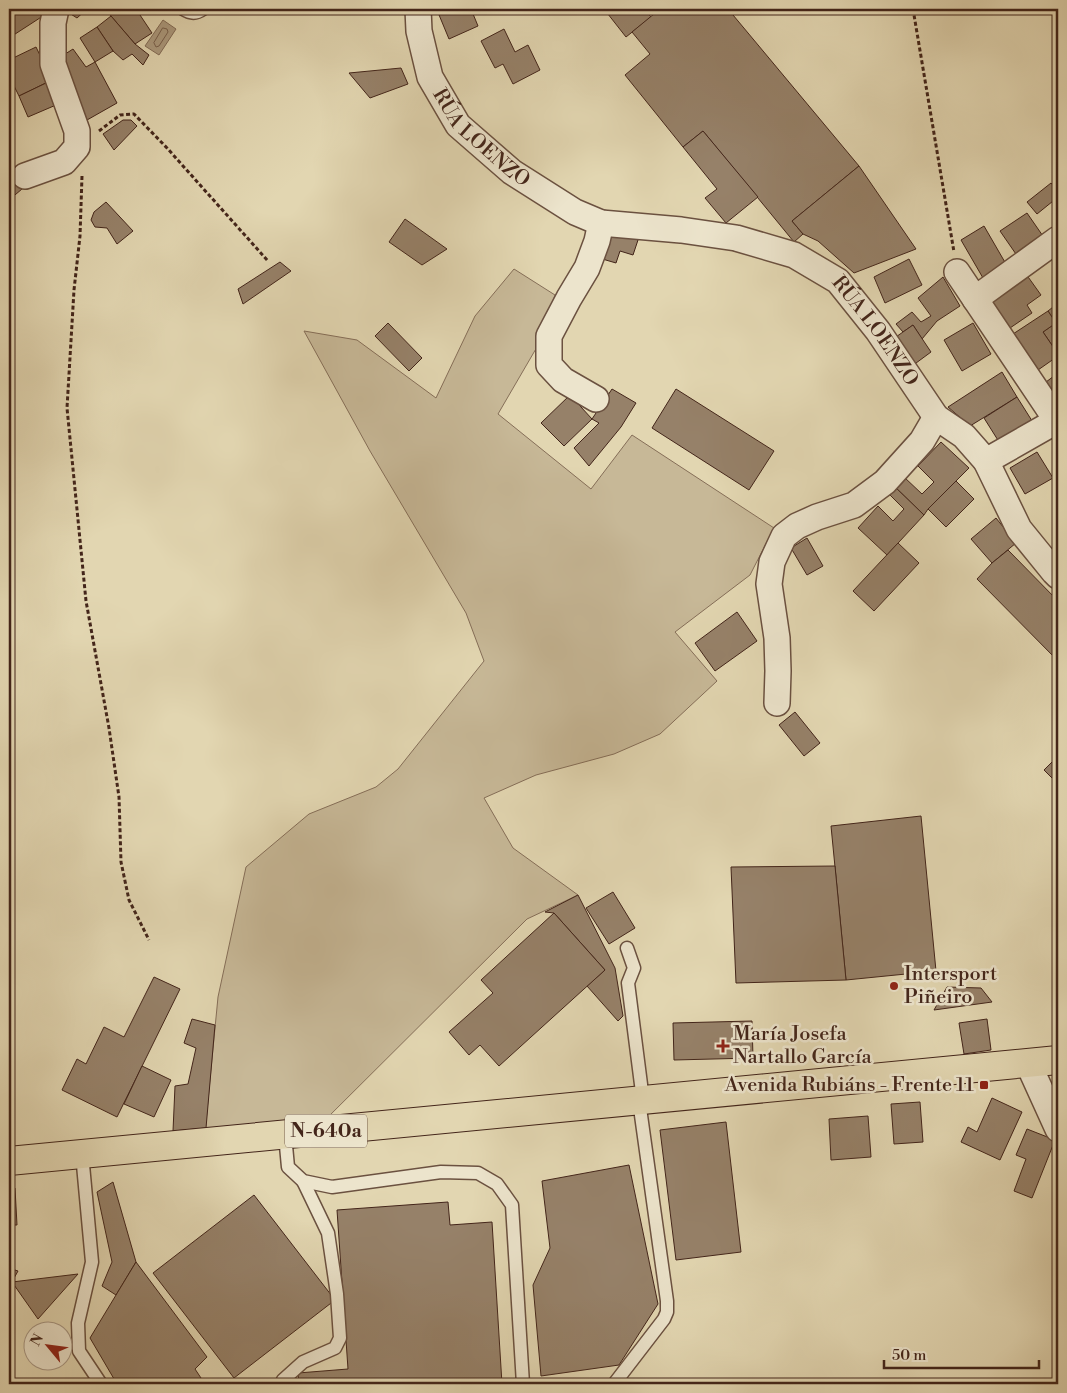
<svg xmlns="http://www.w3.org/2000/svg" width="1067" height="1393" font-family="'Libre Bodoni',serif">
  <style>
    .green { fill: #c7b897; stroke: #856e58 }
    .water { fill: #ac9a7e; stroke: #826b56 }
    .lines { fill: none; stroke-linecap: round; stroke-linejoin: round }
    .shore { stroke: #78604c; stroke-width: 1 }
    .building { fill: #968169; stroke: #43251a }
    .service-casing { stroke: #6b5140; stroke-width: 15 }
    .minor-casing { stroke: #6b5140; stroke-width: 28 }
    .primary-casing { stroke: #43251a; stroke-width: 30 }
    .path { stroke: #43251a; stroke-width: 3; stroke-dasharray: 4 2.5; stroke-linecap: butt }
    .service { stroke: #ece4cc; stroke-width: 12 }
    .minor { stroke: #ece4cc; stroke-width: 25 }
    .primary { stroke: #e2d6b1; stroke-width: 28 }
    .poi-dot { fill: #8f2418; stroke: #ece4cc; stroke-width: 2 }
    .labels { text-anchor: middle; dominant-baseline: central; stroke-width: 5; stroke-linejoin: round; paint-order: stroke }
    .shield { fill: #ece4cc; stroke: #765e4f; stroke-width: 1 }
    .shield-label { font-size: 19px; font-weight: bold; fill: #43251a }
    .street-label { font-size: 20px; fill: #43251a; stroke: #ece4cc }
    .poi-label { font-size: 20px; fill: #43251a; stroke: #ece4cc; text-anchor: start }
  </style>
  <rect width="100%" height="100%" fill="#e2d6b1"/>
  <filter id="stains"><feTurbulence type="fractalNoise" baseFrequency=".004" numOctaves="4"/><feColorMatrix values="0 0 0 0 .2 0 0 0 0 .09 0 0 0 0 .02 0 0 0 .5 -.17"/></filter>
  <radialGradient id="worn" r=".72"><stop offset=".6" stop-color="#630" stop-opacity="0"/><stop offset="1" stop-color="#630" stop-opacity=".3"/></radialGradient>
  <path class="green" d="M514,269L555,295L537,347L498,414L591,489L632,435L774,528L750,575L675,632L717,681L660,734L614,754L536,775L484,798L513,848L578,895L527,919L313,1132L204,1142L218,997L246,867L309,814L376,787L398,769L484,661L466,613L370,451L304,331L357,340L436,398L475,316Z"/>
  <path class="water" d="M163,20L176,29L159,55L145,46Z"/>
  <g class="lines">
    <path class="shore" d="M163,28L167,29L168,32L159,46L156,47L154,43Z"/>
  </g>
  <g class="building">
    <path d="M19,9H43L46,14L9,38V11L11,14Z"/>
    <path d="M63,9H87L77,18Z"/>
    <path d="M107,9H136L152,33L135,44L111,16Z"/>
    <path d="M440,9H471L478,26L449,39L437,10Z"/>
    <path d="M604,9H645L651,17L626,37Z"/>
    <path d="M660,9H728L859,166L792,221L803,234L794,242L703,131L683,147L625,75L650,54L632,32Z"/>
    <path d="M111,16L135,44L149,55L143,65L132,54L123,60L113,51L97,27Z"/>
    <path d="M97,27L113,51L95,62L80,38Z"/>
    <path d="M504,29L515,52L528,45L540,70L513,84L503,64L495,68L481,41Z"/>
    <path d="M36,47L52,80L19,96L9,76V60Z"/>
    <path d="M73,49L86,67L95,62L117,103L87,120L62,74L59,58Z"/>
    <path d="M401,68L408,84L370,98L349,73Z"/>
    <path d="M46,83L56,105L28,117L19,96Z"/>
    <path d="M123,120H131L137,126L114,150L103,134Z"/>
    <path d="M703,131L758,197L726,223L705,198L717,189L683,147Z"/>
    <path d="M859,166L916,249L854,273L818,241L803,234L792,221Z"/>
    <path d="M11,175L22,189L9,200V176Z"/>
    <path d="M1051,183L1058,191V197L1037,214L1027,202Z"/>
    <path d="M106,202L133,231L117,244L107,228L95,227L91,220L94,212Z"/>
    <path d="M1027,213L1045,239L1018,257L1000,231Z"/>
    <path d="M405,219L447,249L422,265L389,242Z"/>
    <path d="M984,226L1006,264L983,278L961,240Z"/>
    <path d="M607,230L638,240L633,255L620,251L616,263L599,258Z"/>
    <path d="M909,259L922,285L885,303L874,277Z"/>
    <path d="M280,262L291,271L243,304L238,289Z"/>
    <path d="M1026,274L1041,295L1027,305L1032,313L1010,328L990,300Z"/>
    <path d="M943,277L960,306L937,321L922,339L913,325L903,332L896,324L912,312L921,322L931,316L918,298Z"/>
    <path d="M1058,303V354L1043,332L1056,323L1048,311Z"/>
    <path d="M1048,311L1056,323L1043,332L1058,354V356L1038,370L1013,334Z"/>
    <path d="M388,323L422,358L409,371L375,336Z"/>
    <path d="M973,323L991,354L962,371L944,340Z"/>
    <path d="M913,325L931,352L912,366L893,339Z"/>
    <path d="M1002,372L1017,397L970,426L948,407Z"/>
    <path d="M1058,373V403L1046,382Z"/>
    <path d="M612,389L636,403L621,427L589,466L574,448L599,423L592,419Z"/>
    <path d="M676,389L774,451L749,490L652,428Z"/>
    <path d="M570,395L592,419L564,446L541,423Z"/>
    <path d="M1017,397L1034,424L1001,445L984,418Z"/>
    <path d="M941,442L969,468L928,509L924,515L894,486L904,477L922,494L934,482L918,466Z"/>
    <path d="M1037,452L1053,478L1025,494L1010,468Z"/>
    <path d="M956,481L974,499L946,527L928,509Z"/>
    <path d="M894,486L924,515L887,555L858,528L878,506L893,521L904,509L888,493Z"/>
    <path d="M996,518L1016,543L992,563L971,539Z"/>
    <path d="M807,538L823,566L807,575L791,548Z"/>
    <path d="M898,543L919,563L874,611L853,591Z"/>
    <path d="M1008,550L1058,601V661L977,579L992,563Z"/>
    <path d="M737,612L757,641L715,671L695,643Z"/>
    <path d="M795,712L820,743L804,756L779,725Z"/>
    <path d="M1058,756V784L1044,770Z"/>
    <path d="M921,816L936,971L846,980L831,826Z"/>
    <path d="M835,866L846,980L736,983L731,867Z"/>
    <path d="M613,892L635,928L609,944L586,908Z"/>
    <path d="M578,895L615,968L623,1016L618,1021L587,986L605,970L554,913L545,912Z"/>
    <path d="M554,913L605,970L499,1066L480,1045L469,1055L449,1032L493,993L481,980Z"/>
    <path d="M154,977L180,989L117,1117L62,1090L77,1059L86,1064L104,1027L124,1037Z"/>
    <path d="M947,987L981,988L992,1002L934,1010Z"/>
    <path d="M192,1019L215,1025L206,1128L173,1131L175,1086L188,1084L196,1048L184,1043Z"/>
    <path d="M987,1019L991,1050L964,1054L959,1023Z"/>
    <path d="M752,1021L753,1058L674,1060L673,1023Z"/>
    <path d="M142,1066L171,1080L154,1117L124,1104Z"/>
    <path d="M992,1098L1022,1112L1000,1160L961,1142L968,1127L977,1132Z"/>
    <path d="M920,1102L923,1142L894,1144L891,1104Z"/>
    <path d="M868,1116L871,1157L831,1160L829,1119Z"/>
    <path d="M726,1122L741,1252L676,1260L660,1130Z"/>
    <path d="M1027,1129L1055,1140L1032,1198L1014,1191L1026,1159L1016,1155Z"/>
    <path d="M629,1165L658,1304L619,1365L541,1376L533,1285L550,1248L542,1181Z"/>
    <path d="M113,1182L136,1262L116,1295L102,1286L112,1262L97,1192Z"/>
    <path d="M15,1188L17,1225H9V1191Z"/>
    <path d="M254,1195L335,1300L234,1378L153,1273Z"/>
    <path d="M448,1202L450,1225L492,1222L502,1384H299L298,1373L348,1369L337,1210Z"/>
    <path d="M136,1262L207,1357L195,1369L201,1378L200,1384H117L90,1338Z"/>
    <path d="M9,1268L18,1271L9,1287Z"/>
    <path d="M78,1274L38,1319L12,1282Z"/>
  </g>
  <g class="lines">
    <defs>
      <g id="service">
        <path d="M183,9C191,14 196,14 203,9"/>
        <path d="M627,948L634,968L628,983L643,1100"/>
        <path d="M285,1135L288,1167L303,1181L332,1187L441,1172L478,1173L497,1184L512,1205L523,1384"/>
        <path d="M82,1154L92,1262L78,1323L79,1351L101,1384"/>
        <path d="M281,1384L283,1380L303,1362L335,1348L340,1338L337,1294L328,1233L303,1181"/>
        <path d="M614,1384L664,1319L667,1312V1301L639,1101"/>
      </g>
      <g id="minor">
        <path id="s1" d="M418,9L419,31L430,77L458,125L512,172L575,212L601,223L681,230L736,238L794,255L838,281L878,331L936,417L964,436L986,461L1019,529L1054,572L1058,576"/>
        <path d="M25,176L64,162L77,147V131L53,64V23L56,9"/>
        <path d="M957,272L1057,421"/>
        <path d="M975,299L1058,239"/>
        <path d="M596,399L563,380L549,365V336L569,298L587,268L597,241L601,223"/>
        <path d="M986,461L1058,420"/>
        <path d="M777,703L778,671L777,638L769,584L772,562L784,536L797,526L817,517L854,505L885,482L922,441L936,417"/>
        <path d="M1028,1063L1058,1129"/>
      </g>
      <path id="primary" d="M9,1161L1058,1060"/>
    </defs>
    <use href="#service" class="service-casing"/>
    <use href="#minor" class="minor-casing"/>
    <use href="#primary" class="primary-casing"/>
    <g class="path">
      <path d="M913,9L954,252"/>
      <path d="M99,131L120,115L134,114L167,148L268,261"/>
      <path d="M82,176L80,236L74,290L67,408L86,601L109,728L119,797L121,862L129,900L149,940"/>
    </g>
    <use href="#service" class="service"/>
    <use href="#minor" class="minor"/>
    <use href="#primary" class="primary"/>
  </g>
  <g class="poi-dot">
    <circle cx="894" cy="986" r="5"/>
    <path d="M720.5 1038.5h5v5h5v5h-5v5h-5v-5h-5v-5h5z"/>
    <rect x="979" y="1080" width="10" height="10" rx="2.5"/>
  </g>
  <g class="labels">
    <rect class="shield" x="285" y="1114.5" width="82" height="33" rx="4"/>
    <g class="shield-label">
      <text x="326" y="1131">N-640a</text>
    </g>
    <g class="street-label">
      <text stroke="none"><textPath href="#s1" startOffset="150">RÚA LOENZO</textPath></text>
      <text stroke="none"><textPath href="#s1" startOffset="609">RÚA LOENZO</textPath></text>
    </g>
    <g class="poi-label">
      <text x="904" y="974">Intersport<tspan x="904" dy="23">Piñeiro</tspan></text>
      <text x="733" y="1034">María Josefa<tspan x="733" dy="23">Nartallo García</tspan></text>
      <text x="974" y="1085" text-anchor="end">Avenida Rubiáns - Frente 11</text>
    </g>
  </g>
  <rect width="1067" height="1393" fill="none" stroke="#e2d6b1" stroke-width="30"/>
  <rect x="10" y="10" width="1047" height="1373" fill="none" stroke="#43251a" stroke-width="2.5"/>
  <rect x="15" y="15" width="1037" height="1363" fill="none" stroke="#43251a"/>
  <g transform="translate(48 1346) rotate(299)"><circle r="24" fill="#ece4cc" stroke="#a89885"/>
  <path d="M0-4L9 19L0 12L-9 19Z" fill="#8f2418"/>
  <text y="-8" font-size="14" font-weight="bold" text-anchor="middle" fill="#43251a">N</text>
  </g>
  <path d="M884 1360v8h155v-8" fill="none" stroke="#43251a" stroke-width="2.5"/>
  <text x="892" y="1360" font-size="15" fill="#43251a" stroke="#ece4cc" stroke-width="4" paint-order="stroke">50 m</text>
  <rect width="100%" height="100%" filter="url(#stains)"/>
  <rect width="100%" height="100%" fill="url(#worn)"/>
</svg>
